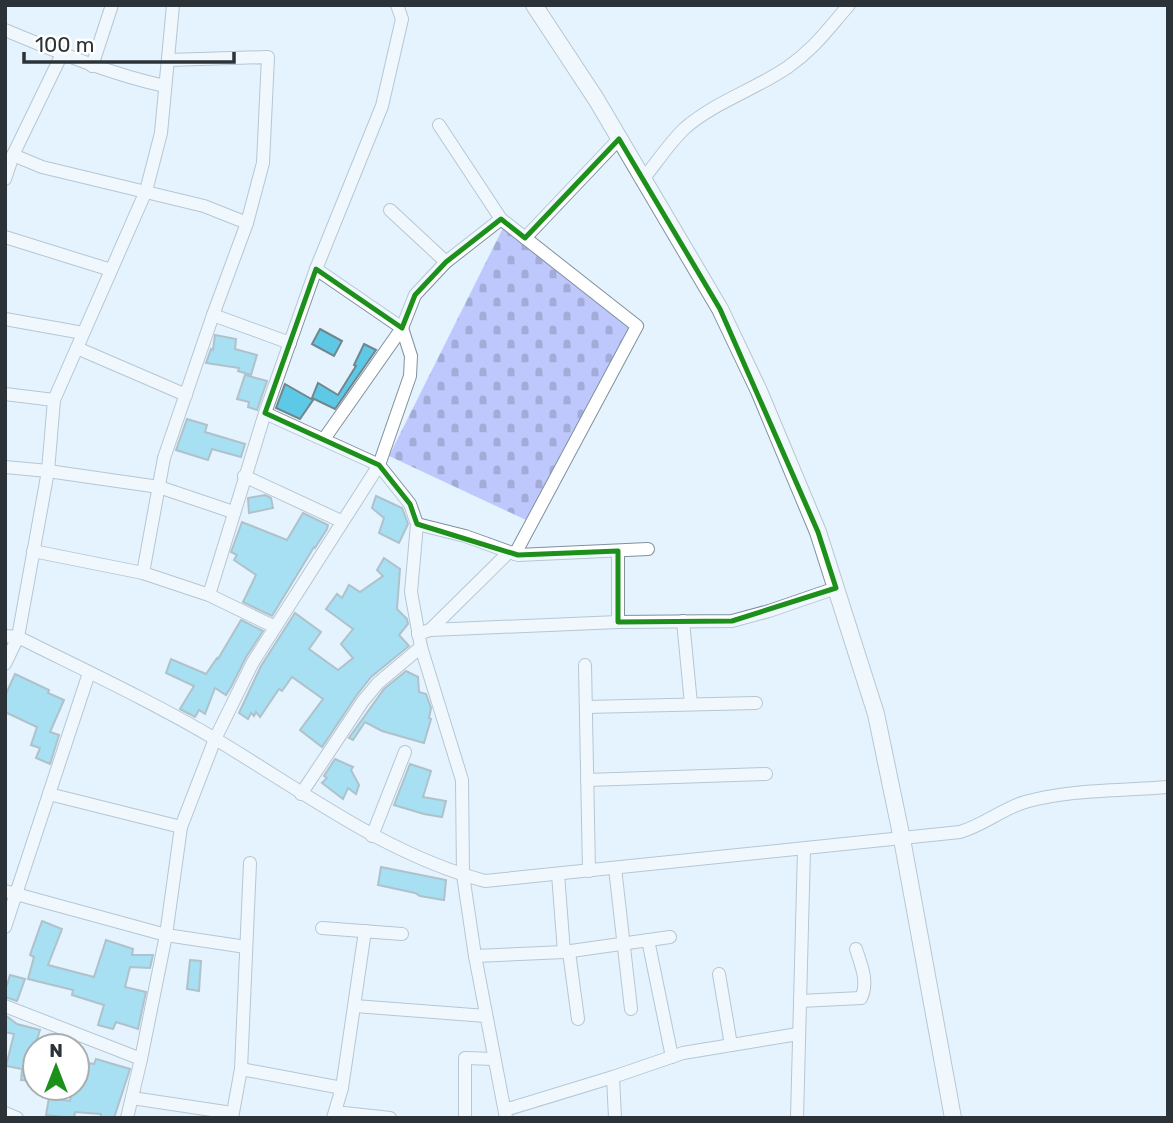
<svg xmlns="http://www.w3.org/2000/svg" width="1173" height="1123" font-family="Rubik,sans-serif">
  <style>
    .cemetery { fill: url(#cemetery-stones) }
    .building { fill: #5ec9e7; stroke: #70868c; stroke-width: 2 }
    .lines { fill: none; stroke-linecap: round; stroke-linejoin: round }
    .minor-casing { stroke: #80919d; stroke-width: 14 }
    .tertiary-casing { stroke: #80919d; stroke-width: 18 }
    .minor { stroke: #fff; stroke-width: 12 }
    .tertiary { stroke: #fff; stroke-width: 16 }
    .marked { fill: none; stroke: #1c901a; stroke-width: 5; stroke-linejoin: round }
  </style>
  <defs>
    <pattern id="cemetery-stones" width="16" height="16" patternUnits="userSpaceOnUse" patternTransform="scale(1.75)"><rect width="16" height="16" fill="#bec8fc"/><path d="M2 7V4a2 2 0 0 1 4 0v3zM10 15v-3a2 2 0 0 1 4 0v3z" fill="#a3acd9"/></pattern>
  </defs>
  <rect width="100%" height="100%" fill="#e4f3fd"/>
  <path class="cemetery" d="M504,226L631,328L526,520L389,456Z"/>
  <g class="building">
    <path d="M320,329L342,341L334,356L312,344Z"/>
    <path d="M215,335L236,339L235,349L257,355L251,375L238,371L239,368L206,363L211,349L213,350Z"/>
    <path d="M364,344L376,350L335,409L312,398L318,383L338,395L356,366L354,365Z"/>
    <path d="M245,375L267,381L257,410L248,407L249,402L237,399Z"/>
    <path d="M285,384L313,400L300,419L276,408Z"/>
    <path d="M187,419L207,425L205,432L245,444L241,457L212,449L208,460L176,450Z"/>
    <path d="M265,495L271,498L273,508L249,513L248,498Z"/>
    <path d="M376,496L402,508L408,524L399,543L379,533L384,518L372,508Z"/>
    <path d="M303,513L328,525L327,529L315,548L314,547L272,616L243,602L256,575L234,560L237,555L231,552L242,522L287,540Z"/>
    <path d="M384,558L400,569L397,609L407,619L408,624L399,635L409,646L371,677L356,696L322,747L300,730L323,699L292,677L282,691L279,689L260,717L256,712L254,716L251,713L248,719L239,713L261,666L295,613L321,632L309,649L338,670L353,658L341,644L353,629L326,609L337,594L342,598L349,585L360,592L383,576L377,570Z"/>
    <path d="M241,620L263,631L246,657L231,687L226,695L215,688L205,714L199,710L195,717L180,709L194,686L166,673L171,659L206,674L217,658L218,659Z"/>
    <path d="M406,671L418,677L419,692L426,694L431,708L429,718L431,719L424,743L382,731L365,722L353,740L349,738L384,689Z"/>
    <path d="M15,674L49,690L48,693L64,700L50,732L59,735L50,764L36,758L40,748L31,745L37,727L5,712V696Z"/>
    <path d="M335,759L353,767L351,770L359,785L356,794L348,788L343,799L322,783L327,778L324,776Z"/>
    <path d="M410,764L431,771L423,797L446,801L442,817L424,814L394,805Z"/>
    <path d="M381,867L446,880L444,900L420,896L415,893L378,885Z"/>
    <path d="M42,921L62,929L48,965L94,977L106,940L133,949L132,955H153L150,968L130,967L125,987L146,992L138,1029L116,1022L113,1029L98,1025L104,1005L72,995L73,990L28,979L34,957L30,955Z"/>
    <path d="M190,960L201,961L199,991L187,989Z"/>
    <path d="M10,975L25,979L17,1001L5,997V984L7,985Z"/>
    <path d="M5,1015L17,1024L40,1030L35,1046V1081L21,1080L22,1069L6,1066L14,1034L5,1032Z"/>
    <path d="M96,1059L130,1069L114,1118H101V1114L75,1112L74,1118L46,1115L49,1098L70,1101L73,1088H77V1061L94,1064Z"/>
  </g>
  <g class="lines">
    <defs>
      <g id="minor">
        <path d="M5,30C58,52 109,74 165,86"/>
        <path d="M92,66L112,5"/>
        <path d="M439,125L501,219L637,326L515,554"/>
        <path d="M13,155L42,167L204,206L247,223"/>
        <path d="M644,178C657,162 670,142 685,128C715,102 756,89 788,67C816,47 827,30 849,5"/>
        <path d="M5,179L13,155L62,54"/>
        <path d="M390,210L446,262"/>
        <path d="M5,237L111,270"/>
        <path d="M525,238L619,139"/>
        <path d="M213,315L290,343"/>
        <path d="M5,319L83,333"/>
        <path d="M77,348L186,395"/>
        <path d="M5,394L54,400"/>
        <path d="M265,413L379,465L410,504L417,524L411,592L421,647L462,780L463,875L475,956L506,1118"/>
        <path d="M324,439L402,328L415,295L446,262L501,219"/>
        <path d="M5,467L48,471L159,487L233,512"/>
        <path d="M244,476L341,521"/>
        <path d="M417,524L465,536L518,555L648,549"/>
        <path d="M33,551L143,573L209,595L275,627"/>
        <path d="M143,573L164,458L213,315L247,223L263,163L268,57L168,60"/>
        <path d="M209,595L265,413L316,269L382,106L402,19L397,5"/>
        <path d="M683,621L691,704"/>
        <path d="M618,622V551"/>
        <path d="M430,630L508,553"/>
        <path d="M418,634L430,630L618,622L732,621L769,611L836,588"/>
        <path d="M5,636L18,637C84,670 153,702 217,740C304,792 385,854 485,881L960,832C984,825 1002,809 1025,802C1071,789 1121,791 1168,787"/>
        <path d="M5,664L18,637L48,471L54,400L146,191L161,133L173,5"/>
        <path d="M585,665L589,871"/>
        <path d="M586,707L756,703"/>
        <path d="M587,780L766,774"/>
        <path d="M49,794L181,827"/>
        <path d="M301,794L363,701L378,683L421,647"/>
        <path d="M372,836L405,752"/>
        <path d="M615,868L631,1009"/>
        <path d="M558,874L564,952"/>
        <path d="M5,891L166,935L246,947"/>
        <path d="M5,927L89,673"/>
        <path d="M322,928L402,934"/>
        <path d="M648,940L672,1057"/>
        <path d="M569,952L578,1019"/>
        <path d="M475,956L564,952L670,937"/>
        <path d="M719,974L731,1045"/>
        <path d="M800,1001L861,998C869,982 861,965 856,949"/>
        <path d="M5,1006L141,1059"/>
        <path d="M355,1006L486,1016"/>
        <path d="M241,1069L342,1088"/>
        <path d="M613,1077L615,1118"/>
        <path d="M132,1098L232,1113"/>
        <path d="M505,1110L613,1077L683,1053L798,1034"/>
        <path d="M335,1112L390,1118"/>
        <path d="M5,1113L17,1118"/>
        <path d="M127,1118L141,1059L166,935L181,827L215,739L253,662L379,465L410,376L411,356L402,328L316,269"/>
        <path d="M232,1118L241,1069L250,863"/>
        <path d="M333,1118L342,1088L365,931"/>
        <path d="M465,1118V1058L494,1059"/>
        <path d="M797,1118L804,849"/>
      </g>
      <path id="tertiary" d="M534,5L596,99L720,309L759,391L818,532L876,714L902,839L953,1118"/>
    </defs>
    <use href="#minor" class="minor-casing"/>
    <use href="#tertiary" class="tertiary-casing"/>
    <use href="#minor" class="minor"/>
    <use href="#tertiary" class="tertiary"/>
  </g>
  <path d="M0 0H1173V1123H0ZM619,139L720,309L818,532L836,588L732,621L618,622V551L518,555L417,524L410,504L379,465L265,413L316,269L402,328L415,295L446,262L501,219L525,238Z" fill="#e4f3fd" fill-opacity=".55" fill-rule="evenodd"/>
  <path class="marked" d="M619,139L720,309L818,532L836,588L732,621L618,622V551L518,555L417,524L410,504L379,465L265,413L316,269L402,328L415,295L446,262L501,219L525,238Z"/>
  <rect width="1173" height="1123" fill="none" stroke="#2b3338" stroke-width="14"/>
  <g transform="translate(56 1067)"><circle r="33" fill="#ffffff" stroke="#aaadaf" stroke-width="2"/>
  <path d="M0-5L12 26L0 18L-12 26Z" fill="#1c901a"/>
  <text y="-10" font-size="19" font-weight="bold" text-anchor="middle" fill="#2b3338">N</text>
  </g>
  <path d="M24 52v10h210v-10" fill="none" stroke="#2b3338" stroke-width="3.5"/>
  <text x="35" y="52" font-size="21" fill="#2b3338" stroke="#ffffff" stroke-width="5" paint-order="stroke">100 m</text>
</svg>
